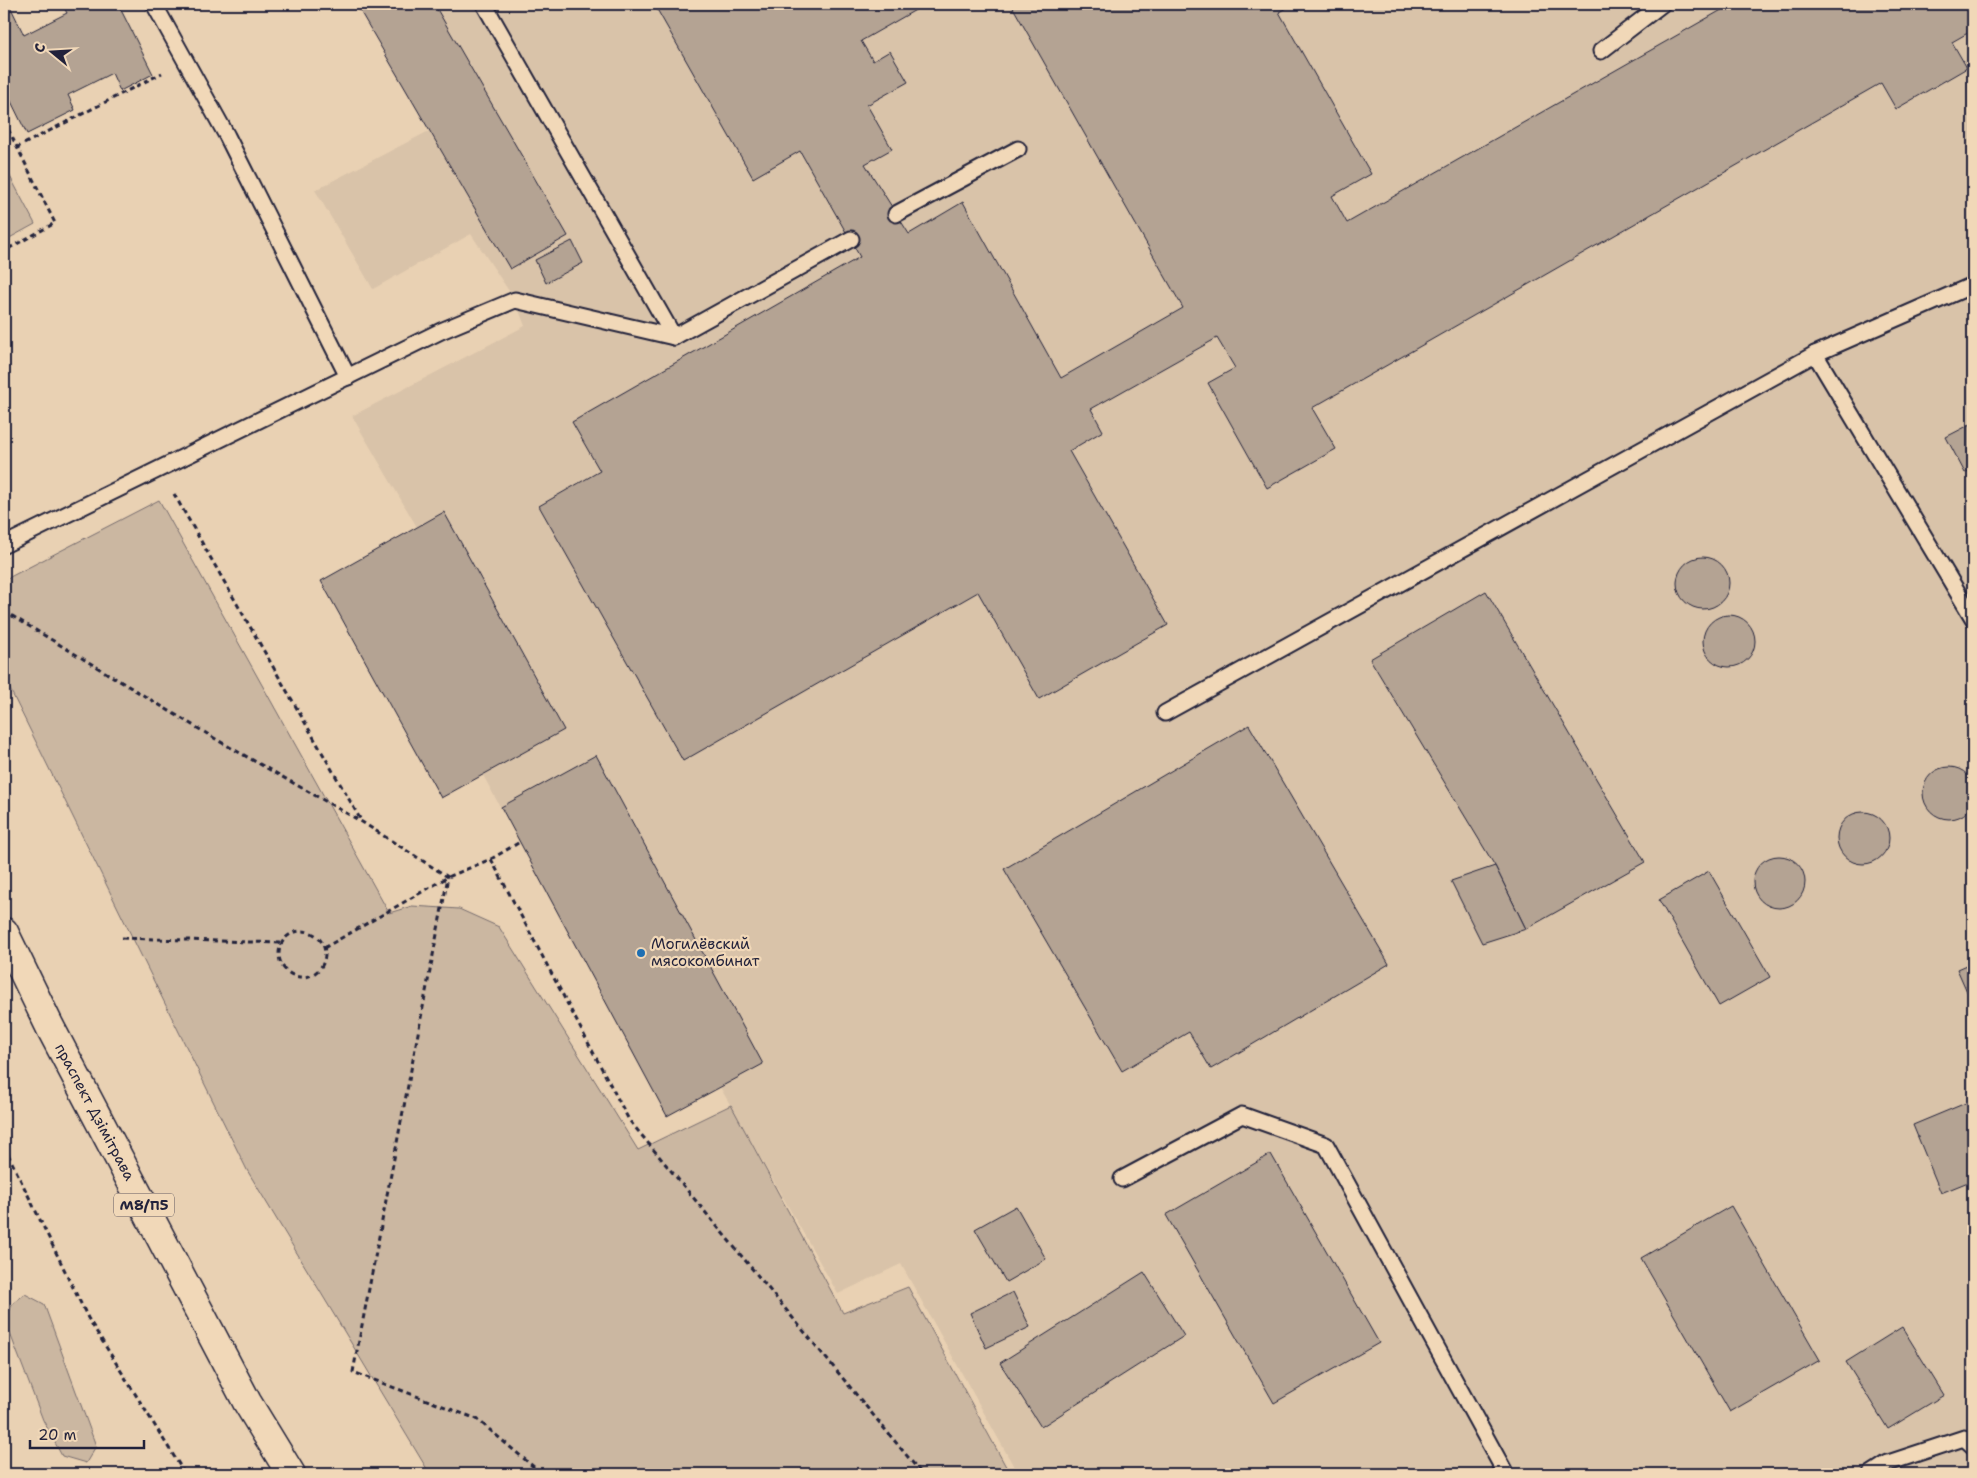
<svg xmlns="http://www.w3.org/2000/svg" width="1977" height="1478" font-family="'Shantell Sans',sans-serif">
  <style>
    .built { fill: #d9c3a9 }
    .green { fill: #cbb7a1; stroke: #766c6e }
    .building { fill: #b4a393; stroke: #22223b }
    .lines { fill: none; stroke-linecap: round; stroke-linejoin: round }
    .lane-casing { stroke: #22223b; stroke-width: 19 }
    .primary-casing { stroke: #22223b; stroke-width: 31 }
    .path { stroke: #22223b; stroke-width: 3; stroke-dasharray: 5 4; stroke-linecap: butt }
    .lane { stroke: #f1d8b8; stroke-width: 15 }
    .primary { stroke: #f1d8b8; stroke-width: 28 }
    .poi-dot { fill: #1f6fb2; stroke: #f1d8b8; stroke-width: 2 }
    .labels { text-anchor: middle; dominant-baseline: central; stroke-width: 4.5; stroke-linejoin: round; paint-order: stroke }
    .shield { fill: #f1d8b8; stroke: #605960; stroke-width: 1 }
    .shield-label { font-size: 14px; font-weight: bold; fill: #22223b }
    .poi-label { font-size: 15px; fill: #22223b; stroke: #f1d8b8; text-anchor: start }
    .street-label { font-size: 15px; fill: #22223b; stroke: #f1d8b8 }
  </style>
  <rect width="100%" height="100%" fill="#e9d1b3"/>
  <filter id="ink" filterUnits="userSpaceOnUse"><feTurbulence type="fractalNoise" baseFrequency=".02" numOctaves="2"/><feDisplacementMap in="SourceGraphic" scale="10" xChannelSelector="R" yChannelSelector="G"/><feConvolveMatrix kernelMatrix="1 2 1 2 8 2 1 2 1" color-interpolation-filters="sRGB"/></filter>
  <g filter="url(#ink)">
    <path class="built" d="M356,4H1973V1474H1018L901,1264L838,1294L720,1087L667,1116L483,775L441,798L321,581L417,527L352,416L525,326L515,300L471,234L373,289L315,190L429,131Z"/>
    <g class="green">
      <path d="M4,165L35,224L4,241Z"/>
      <path d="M159,500L389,913L412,906L459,909L499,927L638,1150L731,1105L843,1313L908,1287L1010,1474H430L247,1170L4,677V583L10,577Z"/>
      <path d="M25,1294L44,1304L96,1446L86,1463L62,1456L43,1420L6,1323L12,1304Z"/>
    </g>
    <g class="building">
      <path d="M4,4H9L24,35L67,13L62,4H118L153,74L120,91L112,73L68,95L75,110L27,134L4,87Z"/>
      <path d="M356,4H434L568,236L510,269Z"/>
      <path d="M654,4H926L861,41L873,61L890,51L908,82L867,105L892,149L865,164L909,234L963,202L1061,378L1183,308L1011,4H1293L1279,12L1371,174L1332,196L1347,223L1732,4H1973V30L1952,42L1967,68L1896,109L1881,83L1312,408L1336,449L1267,488L1208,383L1235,368L1217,338L1091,409L1103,431L1069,451L1168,625L1039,699L978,592L683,761L539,506L600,471L572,422L860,257L800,151L753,178Z"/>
      <path d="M572,241L583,263L546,283L535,260Z"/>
      <path d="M1973,423V469L1965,473L1946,437Z"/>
      <path d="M444,512L564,730L441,798L321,581Z"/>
      <circle cx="1703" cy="583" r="26"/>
      <path d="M1486,591L1645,862L1526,929L1495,866L1370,659Z"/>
      <circle cx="1729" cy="641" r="26"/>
      <path d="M1249,725L1389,964L1211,1069L1189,1032L1122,1071L1004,869Z"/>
      <path d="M596,755L763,1064L667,1116L501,807Z"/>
      <circle cx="1949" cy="793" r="26"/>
      <circle cx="1863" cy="838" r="26"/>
      <circle cx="1779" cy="882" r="26"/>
      <path d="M1495,866L1526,929L1482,943L1451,881Z"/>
      <path d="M1709,871L1770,977L1719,1006L1659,900Z"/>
      <path d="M1973,962V1005L1957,969Z"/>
      <path d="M1973,1100V1180L1941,1193L1913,1125Z"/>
      <path d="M1271,1154L1379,1343L1274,1403L1166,1215Z"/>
      <path d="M1016,1206L1046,1259L1006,1282L975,1229Z"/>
      <path d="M1731,1206L1820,1360L1730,1412L1641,1258Z"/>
      <path d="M1144,1272L1184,1336L1041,1427L1000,1363Z"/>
      <path d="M1013,1292L1030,1327L986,1348L970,1313Z"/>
      <path d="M1902,1327L1944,1395L1888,1429L1846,1362Z"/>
    </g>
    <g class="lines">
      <defs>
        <g id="lane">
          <path d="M154,4L227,136L348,377"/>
          <path d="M484,4L674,337"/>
          <path d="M1601,51L1662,4"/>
          <path d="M896,214L1018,149"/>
          <path d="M1815,354L1973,618"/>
          <path d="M4,545L441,331L515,300L674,337L851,239"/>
          <path d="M1165,713L1815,354L1973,285"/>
          <path d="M1122,1179L1242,1115L1326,1145L1506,1474"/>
          <path d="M1871,1474L1888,1463L1964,1438L1973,1446"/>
        </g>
        <path id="primary" d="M4,932L50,1027L247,1402L291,1474"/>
      </defs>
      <use href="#lane" class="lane-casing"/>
      <use href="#primary" class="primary-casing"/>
      <g class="path">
        <path d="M4,121L55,223L4,251"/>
        <path d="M16,148L162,73"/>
        <path d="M174,494L362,822"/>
        <path d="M4,611L219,741L362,822L448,877L353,1372L477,1419L542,1474"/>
        <path d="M4,737L13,738"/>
        <path d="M491,859L629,1120L922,1474"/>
        <circle cx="302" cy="954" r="23"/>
        <path d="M122,938L282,943"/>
        <path d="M324,948L448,877L491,859L520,842"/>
        <path d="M4,1146L88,1318L185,1474"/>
      </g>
      <use href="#lane" class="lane"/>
      <use href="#primary" class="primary"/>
    </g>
  </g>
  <circle class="poi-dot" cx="641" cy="953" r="5"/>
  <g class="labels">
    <rect class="shield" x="114" y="1193.5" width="60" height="23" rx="4"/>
    <g class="shield-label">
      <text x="144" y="1205">М8/П5</text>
    </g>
    <g class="poi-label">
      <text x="651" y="944">Могилёвский<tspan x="651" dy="17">мясокомбинат</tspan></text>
    </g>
    <g class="street-label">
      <text transform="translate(95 1112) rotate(62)">праспект Дзімітрава</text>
    </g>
  </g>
  <rect width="1977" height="1478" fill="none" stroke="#f1d8b8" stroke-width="20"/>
  <rect x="10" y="10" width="1957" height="1458" fill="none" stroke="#22223b" stroke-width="2" filter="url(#ink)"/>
  <g transform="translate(52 52) rotate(288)" stroke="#f1d8b8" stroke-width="4" paint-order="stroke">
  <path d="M0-4L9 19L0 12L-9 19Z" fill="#22223b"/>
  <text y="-8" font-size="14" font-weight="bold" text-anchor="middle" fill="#22223b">С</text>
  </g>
  <path d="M30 1440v8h114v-8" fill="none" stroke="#22223b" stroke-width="2.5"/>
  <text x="38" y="1440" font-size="15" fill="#22223b" stroke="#f1d8b8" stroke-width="4" paint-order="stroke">20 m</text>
</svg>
